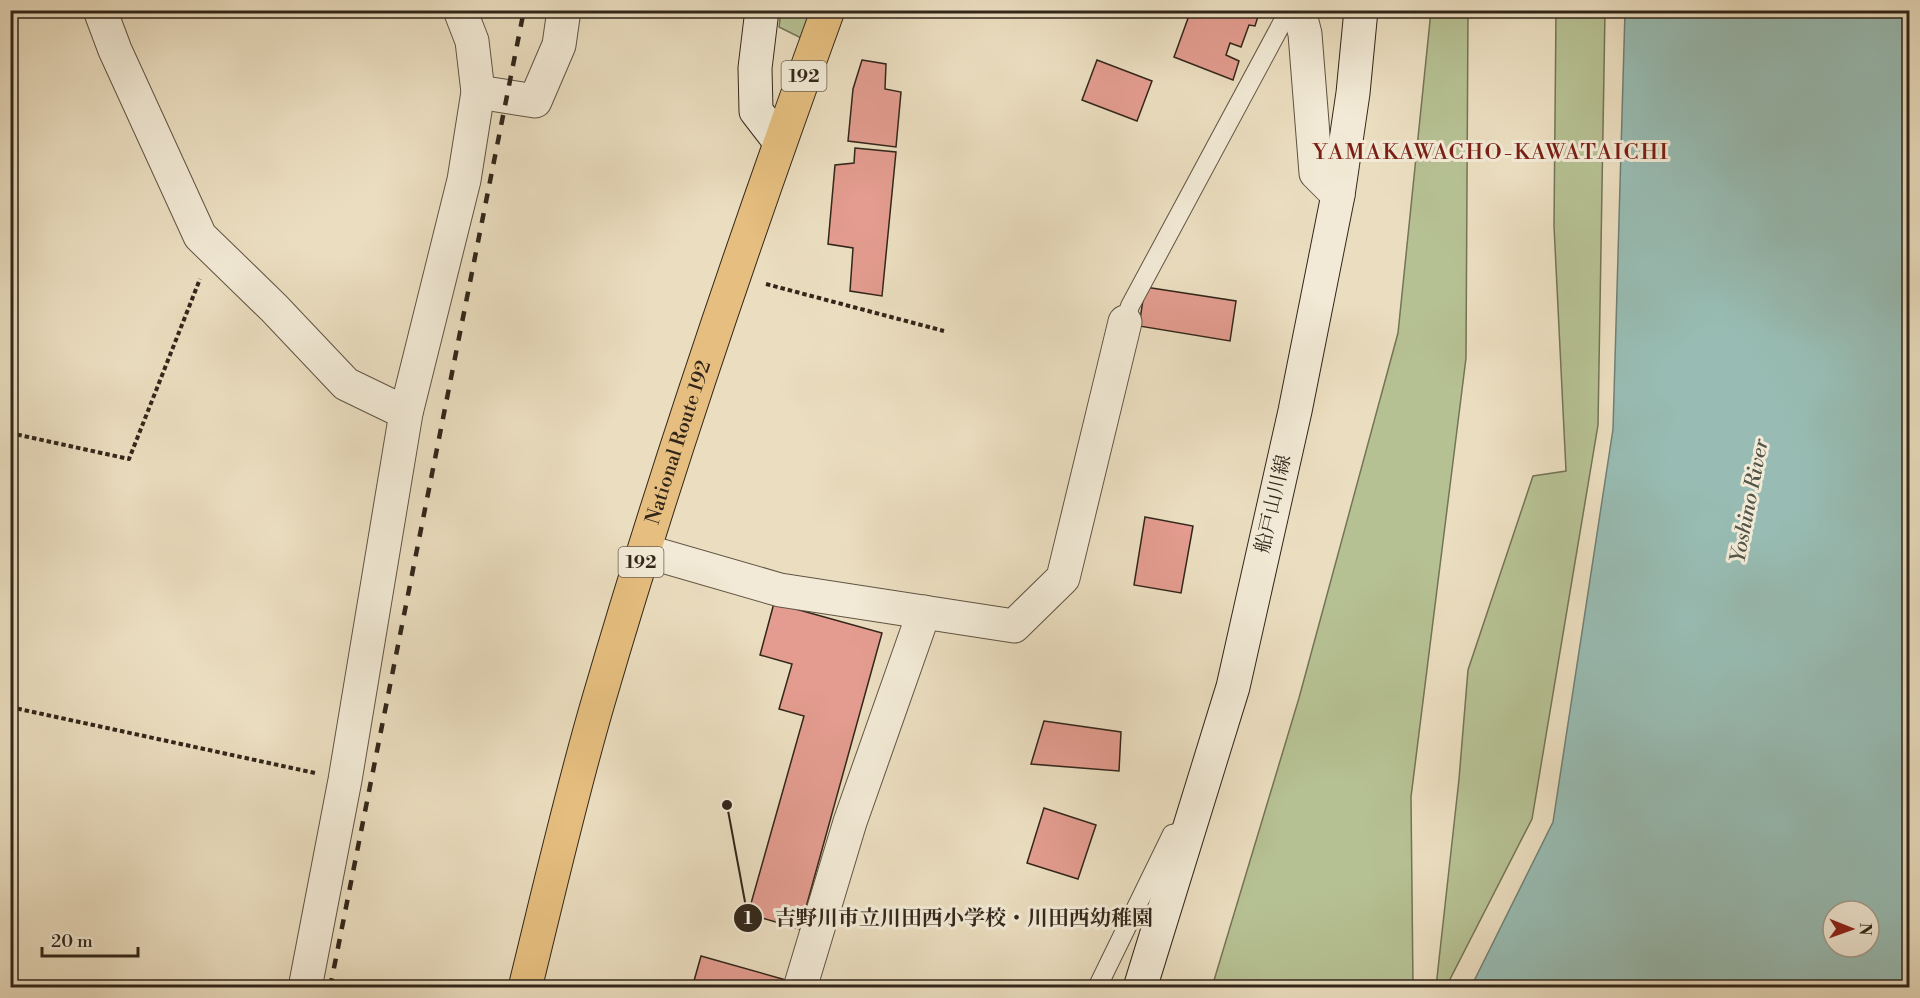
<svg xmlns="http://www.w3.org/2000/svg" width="1920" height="998" font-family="'Libre Bodoni','Noto Serif JP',serif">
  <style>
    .green { fill: #b6c193; stroke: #747456; stroke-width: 1.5 }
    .water { fill: #98bcb3; stroke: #6f8076; stroke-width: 1.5; fill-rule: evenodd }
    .building { fill: #e39c8f; stroke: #32261a; stroke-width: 1.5 }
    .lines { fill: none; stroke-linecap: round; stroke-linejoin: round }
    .service-casing { stroke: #605444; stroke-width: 20 }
    .minor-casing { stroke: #605444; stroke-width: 35 }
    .secondary-casing { stroke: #32261a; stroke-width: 35 }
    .trunk-casing { stroke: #32261a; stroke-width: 35 }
    .path { stroke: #32261a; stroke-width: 4; stroke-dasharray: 4.5 3; stroke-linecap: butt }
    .service { stroke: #f2ead6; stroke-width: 18 }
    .minor { stroke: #f2ead6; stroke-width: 33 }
    .secondary { stroke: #f2ead6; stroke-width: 33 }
    .trunk { stroke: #e6bf80; stroke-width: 33 }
    .rail { stroke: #32261a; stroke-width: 4.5; stroke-dasharray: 10 10; stroke-linecap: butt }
    .labels { text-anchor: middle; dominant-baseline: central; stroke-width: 6; stroke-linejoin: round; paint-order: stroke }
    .shield { fill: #f2ead6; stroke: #6c6152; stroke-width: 1.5 }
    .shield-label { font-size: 18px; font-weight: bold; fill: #32261a }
    .street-label { font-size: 20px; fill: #32261a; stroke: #f2ead6 }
    .water-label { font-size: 21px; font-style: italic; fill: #515348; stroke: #f2ead6 }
    .quarter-label { font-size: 22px; letter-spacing: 1.5px; fill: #7a1f14; stroke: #f2ead6 }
    .leader { fill: none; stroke: #32261a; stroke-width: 2 }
    .callout-dot { fill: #32261a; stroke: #f2ead6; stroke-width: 2 }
    .mark-label { font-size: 18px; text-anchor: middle; font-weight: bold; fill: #fff }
    .callout-label { font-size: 21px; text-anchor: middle; font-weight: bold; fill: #32261a; stroke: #f2ead6; stroke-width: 6; stroke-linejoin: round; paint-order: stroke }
  </style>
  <rect width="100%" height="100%" fill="#ebdec0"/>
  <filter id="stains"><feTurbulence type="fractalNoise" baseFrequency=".00333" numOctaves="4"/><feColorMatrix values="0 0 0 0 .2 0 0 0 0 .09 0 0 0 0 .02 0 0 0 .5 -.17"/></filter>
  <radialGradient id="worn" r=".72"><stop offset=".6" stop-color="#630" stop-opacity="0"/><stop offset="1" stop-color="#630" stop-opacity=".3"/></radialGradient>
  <g class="green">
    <path d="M781,11H810L801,38L779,27Z"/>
    <path d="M1431,11H1468L1466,358L1411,797L1413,987H1212L1299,698L1398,333Z"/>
    <path d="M1556,11H1605L1598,425L1532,819L1446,987H1436L1459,779L1468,670L1533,476L1566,471L1554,226Z"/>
  </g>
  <path class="water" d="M1625,11H1909L1910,956L1905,987H1471L1553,822L1613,429ZM1833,911H1869V947H1833Z"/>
  <g class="building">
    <path d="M1191,10H1260L1255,26L1249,25L1241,47L1230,43L1226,55L1239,61L1233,80L1174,57Z"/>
    <path d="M862,60L886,64L885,89L901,92L896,147L848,141L853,89Z"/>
    <path d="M1097,60L1152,81L1137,121L1082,100Z"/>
    <path d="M855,148L896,152L882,296L850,291L853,248L828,244L835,165L854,163Z"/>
    <path d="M1145,287L1236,301L1230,341L1139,326Z"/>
    <path d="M1145,517L1193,526L1181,593L1134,585Z"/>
    <path d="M774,603L882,633L800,929L748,914L804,716L779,709L792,664L760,655Z"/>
    <path d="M1044,721L1121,732L1119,771L1031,764Z"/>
    <path d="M1044,808L1096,825L1078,879L1027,863Z"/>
    <path d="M701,956L786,980L784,988H692Z"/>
  </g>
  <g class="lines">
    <defs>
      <g id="service">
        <path d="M1125,322L1130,306L1289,10"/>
        <path d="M1097,988L1172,834L1184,831"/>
      </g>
      <g id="minor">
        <path d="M100,10L115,50L200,236L274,308L346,384L406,413"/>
        <path d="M1299,10L1305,34L1316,173L1338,195"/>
        <path d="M478,92L535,101L559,45L564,10"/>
        <path d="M645,551L780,590L1014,626L1063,578L1125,322"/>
        <path d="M305,988L345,780L406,413L464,180L478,92L472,41L460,10"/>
        <path d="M800,988L850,822L924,612"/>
      </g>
      <g id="secondary">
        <path d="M762,10L755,68L756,111L780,142"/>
        <path d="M1140,988L1233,687L1295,411L1338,195L1353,93L1361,10"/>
      </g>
      <g id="trunk">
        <path id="s1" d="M525,988C549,891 571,794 599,699C667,466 745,238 828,10"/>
      </g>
    </defs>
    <use href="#service" class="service-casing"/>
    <use href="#minor" class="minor-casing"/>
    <use href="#secondary" class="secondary-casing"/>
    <use href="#trunk" class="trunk-casing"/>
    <g class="path">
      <path d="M766,284L944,331"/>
      <path d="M10,433L129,459L200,279"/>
      <path d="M10,707L315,773"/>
    </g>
    <use href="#service" class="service"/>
    <use href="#minor" class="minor"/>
    <use href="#secondary" class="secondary"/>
    <use href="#trunk" class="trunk"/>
    <path class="rail" d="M330,988L524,10"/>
  </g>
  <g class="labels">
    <g class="shield">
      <rect x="781.5" y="61" width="45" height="30" rx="4.5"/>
      <rect x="618.5" y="547" width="45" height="30" rx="4.5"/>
    </g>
    <g class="shield-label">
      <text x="804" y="76">192</text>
      <text x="641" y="562">192</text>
    </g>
    <g class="street-label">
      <text stroke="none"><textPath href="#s1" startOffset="567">National Route 192</textPath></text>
      <text transform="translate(1274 504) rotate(-77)">船戸山川線</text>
    </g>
    <g class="water-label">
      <text transform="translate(1750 501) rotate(-79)">Yoshino River</text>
    </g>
    <g class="quarter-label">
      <text x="1491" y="152">YAMAKAWACHO-KAWATAICHI</text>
    </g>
  </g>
  <path class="leader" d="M727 805L748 918"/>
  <g class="callout-dot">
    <circle cx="727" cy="805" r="6"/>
    <circle cx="748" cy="918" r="15"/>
  </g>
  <g class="mark-label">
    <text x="748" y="924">1</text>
  </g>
  <g class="callout-label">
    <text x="964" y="925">吉野川市立川田西小学校・川田西幼稚園</text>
  </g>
  <rect width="1920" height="998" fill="none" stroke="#ebdec0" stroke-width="36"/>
  <rect x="12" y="12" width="1896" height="974" fill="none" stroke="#32261a" stroke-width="3"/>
  <rect x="18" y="18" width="1884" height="962" fill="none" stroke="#32261a" stroke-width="1.5"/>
  <g transform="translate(1851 929) rotate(91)"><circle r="28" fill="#f2ead6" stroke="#a59c8b" stroke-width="1.5"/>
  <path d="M0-4.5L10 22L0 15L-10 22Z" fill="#8f2418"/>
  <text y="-9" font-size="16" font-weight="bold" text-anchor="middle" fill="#32261a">N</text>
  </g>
  <path d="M42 947v9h96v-9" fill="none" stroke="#32261a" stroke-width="3"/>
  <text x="51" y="947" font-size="18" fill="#32261a" stroke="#f2ead6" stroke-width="4.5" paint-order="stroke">20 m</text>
  <rect width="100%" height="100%" filter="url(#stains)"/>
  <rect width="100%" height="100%" fill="url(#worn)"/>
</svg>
